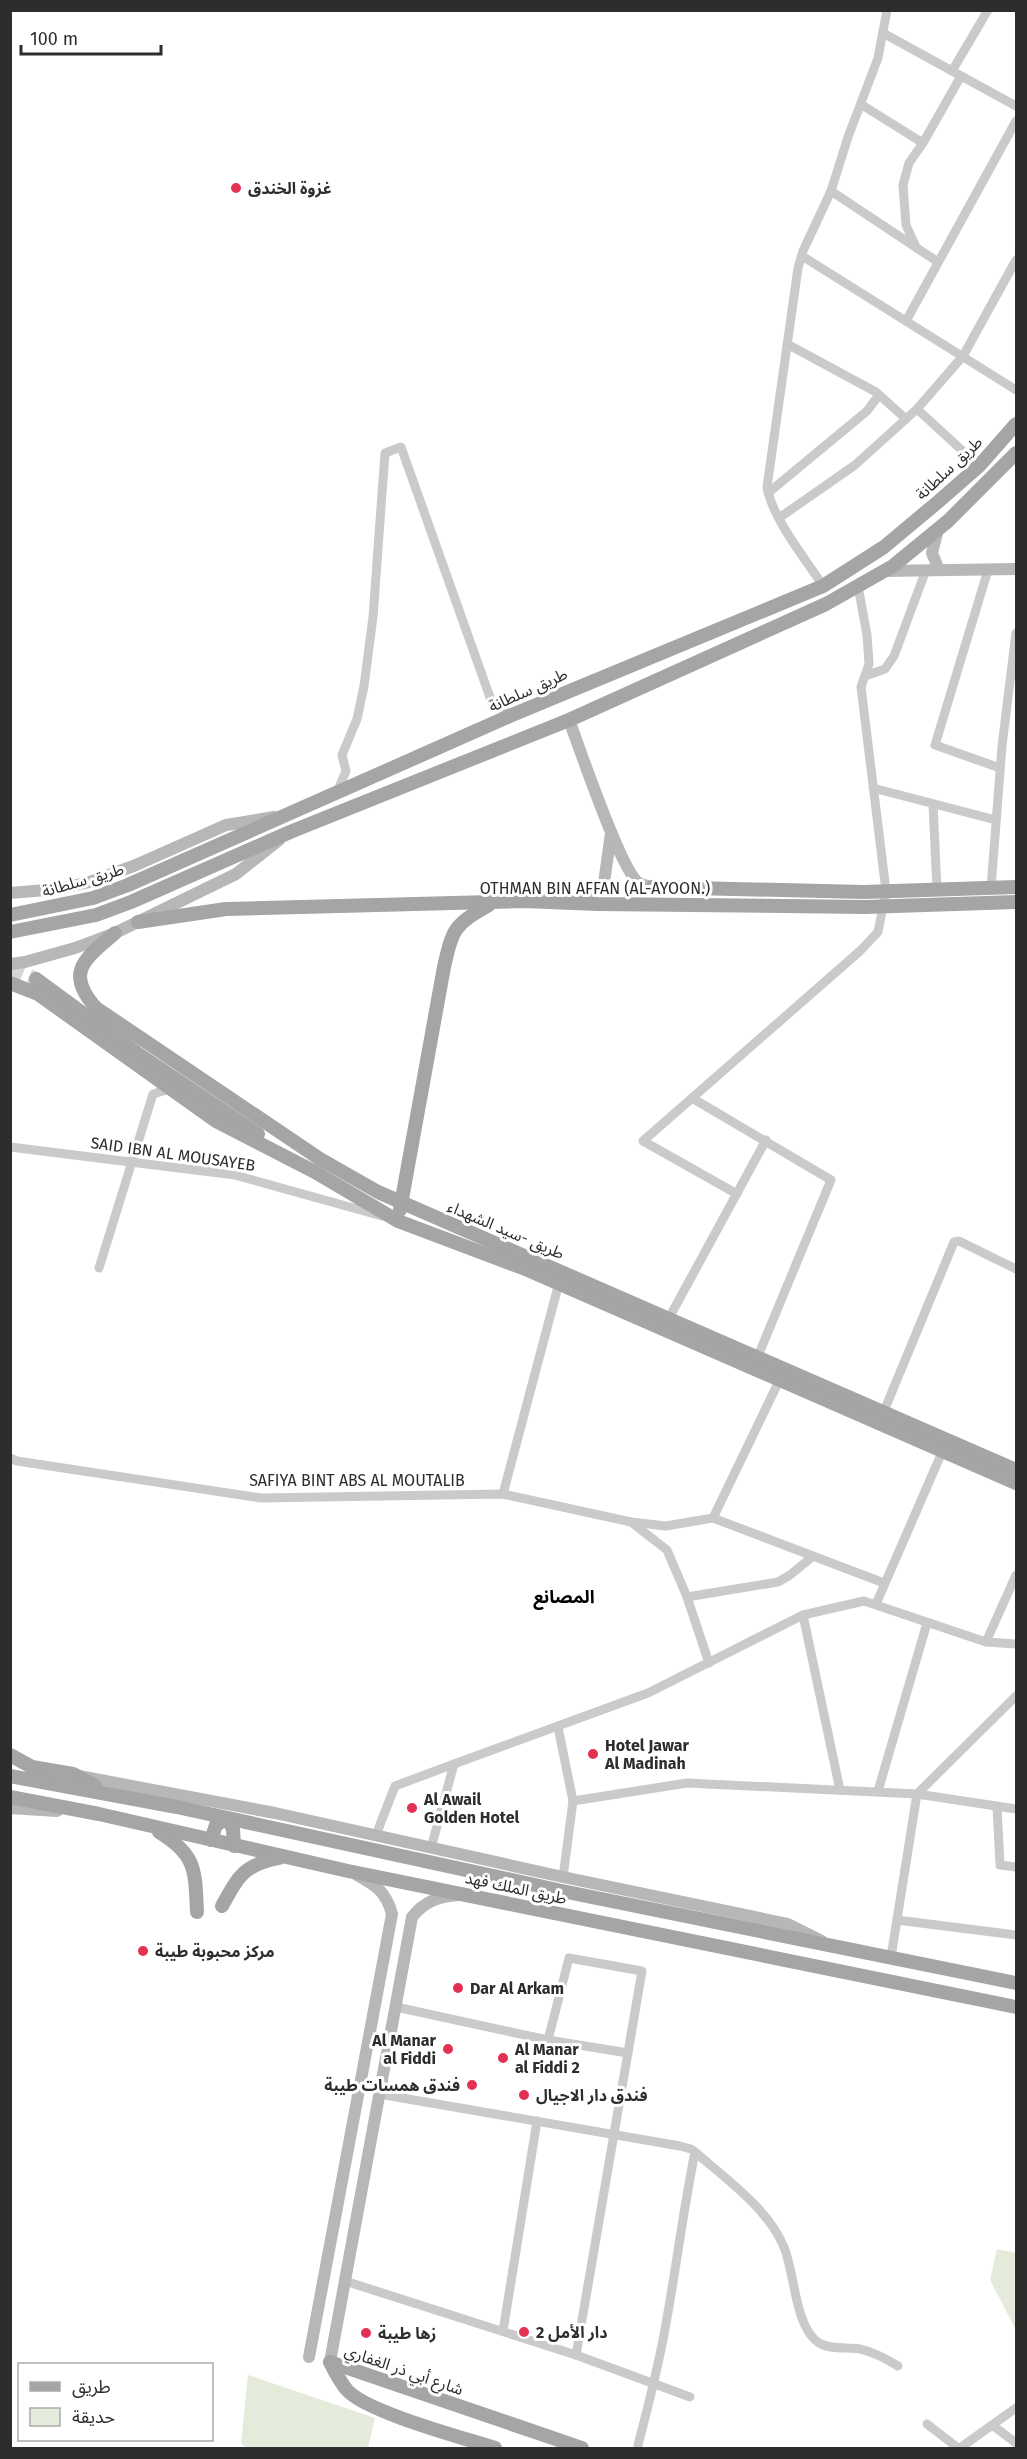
<svg xmlns="http://www.w3.org/2000/svg" width="1027" height="2459" font-family="'Fira Sans','Noto Sans Arabic',sans-serif">
  <style>
    .green { fill: #e5ebda }
    .lines { fill: none; stroke-linecap: round; stroke-linejoin: round }
    .primary-tunnel { stroke: #d5d5d5; stroke-width: 14; stroke-dasharray: 14 7; stroke-linecap: butt }
    .street { stroke: #cacaca; stroke-width: 9 }
    .secondary { stroke: #b7b7b7; stroke-width: 12 }
    .primary { stroke: #a5a5a5; stroke-width: 14 }
    .poi-dot { fill: #e33053; stroke: #fff; stroke-width: 2 }
    .labels { text-anchor: middle; dominant-baseline: central; stroke-width: 6; stroke-linejoin: round; paint-order: stroke }
    .poi-label { font-size: 16px; font-weight: bold; fill: #2d2d2d; stroke: #fff; text-anchor: start }
    .street-label { font-size: 16px; fill: #2d2d2d; stroke: #fff }
    .neighbourhood-label { font-size: 18px; font-weight: bold; fill: #000; stroke: #fff }
  </style>
  <rect width="100%" height="100%" fill="#fff"/>
  <g class="green">
    <path d="M997,2249L1016,2253V2330L990,2280Z"/>
    <path d="M248,2375L375,2418L368,2448H247L241,2444Z"/>
  </g>
  <g class="lines">
    <path class="primary-tunnel" d="M10,968L36,979"/>
    <g class="street">
      <path d="M883,33L1016,106"/>
      <path d="M952,71L988,10"/>
      <path d="M862,105L923,143"/>
      <path d="M831,191L938,262"/>
      <path d="M916,247L906,225L903,185L909,163L923,143L961,76"/>
      <path d="M802,256L1016,390"/>
      <path d="M906,321L1016,121"/>
      <path d="M787,344L876,392L906,419"/>
      <path d="M917,409L979,466"/>
      <path d="M768,493L867,411L879,395"/>
      <path d="M779,518L855,465L917,409L963,356L1016,260"/>
      <path d="M988,570L935,745L1000,768"/>
      <path d="M823,586C805,558 773,520 767,487L798,268L803,251L831,191L848,137L878,58L887,10"/>
      <path d="M865,676L885,669L894,656L926,570"/>
      <path d="M873,788L996,820"/>
      <path d="M337,792L346,771L342,755L357,719L364,686L373,617L385,453L401,447L492,703L512,715"/>
      <path d="M933,804L937,890"/>
      <path d="M991,888L1002,746L1016,633"/>
      <path d="M692,1098L831,1180L758,1356"/>
      <path d="M10,1147L235,1175L382,1216"/>
      <path d="M737,1194L643,1141L860,951L878,932L886,891L861,687L869,664L867,635L858,586"/>
      <path d="M99,1268L153,1094L170,1089"/>
      <path d="M669,1318L766,1140"/>
      <path d="M884,1411L954,1242L959,1241L1016,1269"/>
      <path d="M10,1458L17,1461L261,1498L503,1494L631,1522L666,1526L713,1518L780,1379"/>
      <path d="M503,1494L559,1283"/>
      <path d="M713,1518L884,1583"/>
      <path d="M631,1522L667,1550L687,1597L709,1663"/>
      <path d="M687,1597L778,1582L790,1575L812,1557"/>
      <path d="M876,1604L943,1450"/>
      <path d="M803,1615L840,1790"/>
      <path d="M986,1642L1016,1575"/>
      <path d="M1016,1696L917,1794L1016,1809"/>
      <path d="M558,1727L573,1801L563,1877"/>
      <path d="M878,1791L927,1623"/>
      <path d="M573,1801L687,1783L917,1794L891,1957"/>
      <path d="M997,1806L1000,1865L1016,1867"/>
      <path d="M376,1835L395,1786L454,1764"/>
      <path d="M431,1848L454,1764L648,1693L803,1615L864,1601L986,1642L1016,1644"/>
      <path d="M897,1920L1016,1935"/>
      <path d="M548,2040L628,2053"/>
      <path d="M379,2094L680,2146L691,2149L695,2152C683,2211 676,2270 665,2329C658,2368 648,2407 638,2445"/>
      <path d="M695,2152C725,2178 767,2208 783,2245C795,2270 794,2327 819,2343C831,2350 847,2347 860,2349C874,2352 886,2359 898,2366"/>
      <path d="M345,2281L576,2355L642,1971L569,1958L548,2040L396,2007"/>
      <path d="M503,2331L537,2121"/>
      <path d="M576,2355L690,2397"/>
      <path d="M927,2424L958,2448"/>
      <path d="M992,2425L1016,2443"/>
      <path d="M960,2448L1016,2408"/>
    </g>
    <g class="secondary">
      <path d="M938,529L932,553L939,570"/>
      <path d="M883,571L1016,569"/>
      <path d="M569,720C579,746 621,872 639,883C642,885 649,886 653,887"/>
      <path d="M10,893L58,889L90,882L136,865L226,825L274,817"/>
      <path d="M567,903L598,890L604,883L611,833"/>
      <path d="M10,964L25,962L75,948L115,933L236,874L279,840"/>
      <path d="M79,1776L275,1813L563,1877L788,1924L822,1941"/>
      <path d="M10,1808L57,1811"/>
      <path d="M309,2357L392,1914C386,1892 377,1886 357,1875"/>
      <path d="M330,2362L412,1917C425,1901 438,1897 457,1895"/>
    </g>
    <g class="primary">
      <path d="M653,887L864,892L1016,887"/>
      <path d="M10,915L93,898L128,885L512,715L823,586L884,547L939,501L979,466L1016,424"/>
      <path d="M138,922L226,909L525,901L597,904L865,907L1016,902"/>
      <path d="M10,932L96,915L131,902L290,832L569,720L826,604L893,566L948,521L1016,453"/>
      <path d="M115,933C85,959 64,972 96,1008L320,1159L378,1192L451,1224L1016,1470"/>
      <path d="M36,979L137,1053L258,1134"/>
      <path d="M10,983L38,994L216,1121L315,1172L398,1221L528,1270L1016,1483"/>
      <path d="M400,1210L444,967C453,928 454,925 489,905"/>
      <path d="M10,1755L32,1767L73,1774L95,1786"/>
      <path d="M10,1776L177,1807L562,1891L1016,1983"/>
      <path d="M10,1797L99,1814L348,1871L1016,2007"/>
      <path d="M159,1832C197,1855 195,1871 197,1912"/>
      <path d="M211,1840L216,1825L227,1818L233,1829L234,1846"/>
      <path d="M222,1906C239,1875 244,1865 279,1858"/>
      <path d="M330,2362L582,2448"/>
      <path d="M330,2362C335,2372 340,2382 347,2390C366,2412 464,2438 495,2448"/>
    </g>
  </g>
  <g class="poi-dot">
    <circle cx="236" cy="188" r="6"/>
    <circle cx="593" cy="1754" r="6"/>
    <circle cx="412" cy="1808" r="6"/>
    <circle cx="143" cy="1951" r="6"/>
    <circle cx="458" cy="1988" r="6"/>
    <circle cx="448" cy="2049" r="6"/>
    <circle cx="503" cy="2058" r="6"/>
    <circle cx="472" cy="2085" r="6"/>
    <circle cx="524" cy="2095" r="6"/>
    <circle cx="524" cy="2332" r="6"/>
    <circle cx="366" cy="2333" r="6"/>
  </g>
  <g class="labels">
    <g class="poi-label">
      <text x="248" y="188">غزوة الخندق</text>
      <text x="605" y="1745">Hotel Jawar<tspan x="605" dy="18">Al Madinah</tspan></text>
      <text x="424" y="1799">Al Awail<tspan x="424" dy="18">Golden Hotel</tspan></text>
      <text x="155" y="1951">مركز محبوبة طيبة</text>
      <text x="470" y="1988">Dar Al Arkam</text>
      <text x="436" y="2040" text-anchor="end">Al Manar<tspan x="436" dy="18">al Fiddi</tspan></text>
      <text x="515" y="2049">Al Manar<tspan x="515" dy="18">al Fiddi 2</tspan></text>
      <text x="460" y="2085" text-anchor="end">فندق همسات طيبة</text>
      <text x="536" y="2095">فندق دار الاجيال</text>
      <text x="536" y="2332">دار الأمل 2</text>
      <text x="378" y="2333">زها طيبة</text>
    </g>
    <g class="street-label">
      <text transform="translate(949 468) rotate(-43)">طريق سلطانة</text>
      <text transform="translate(528 690) rotate(-24)">طريق سلطانة</text>
      <text transform="translate(83 880) rotate(-16)">طريق سلطانة</text>
      <text x="595" y="888">OTHMAN BIN AFFAN (AL-AYOON.)</text>
      <text transform="translate(173 1154) rotate(8)">SAID IBN AL MOUSAYEB</text>
      <text transform="translate(506 1230) rotate(23)">طريق -سيد الشهداء</text>
      <text x="357" y="1480">SAFIYA BINT ABS AL MOUTALIB</text>
      <text transform="translate(516 1888) rotate(12)">طريق الملك فهد</text>
      <text transform="translate(404 2370) rotate(19)">شارع أبي ذر الغفاري</text>
    </g>
    <g class="neighbourhood-label">
      <text x="564" y="1597">المصانع</text>
    </g>
  </g>
  <rect width="1027" height="2459" fill="none" stroke="#2d2d2d" stroke-width="24"/>
  <rect x="18" y="2363" width="195" height="78" fill="#ffffff" stroke="#ababab" stroke-width="1.5"/>
  <rect x="30" y="2382" width="30" height="9" fill="#a5a5a5" stroke="#ababab" stroke-width="1.5"/>
  <text x="72" y="2393" font-size="18" fill="#2d2d2d">طريق</text>
  <rect x="30" y="2408" width="30" height="18" fill="#e5ebda" stroke="#ababab" stroke-width="1.5"/>
  <text x="72" y="2423" font-size="18" fill="#2d2d2d">حديقة</text>
  <path d="M21 45v9h140v-9" fill="none" stroke="#2d2d2d" stroke-width="3"/>
  <text x="30" y="45" font-size="18" fill="#2d2d2d" stroke="#ffffff" stroke-width="4.5" paint-order="stroke">100 m</text>
</svg>
